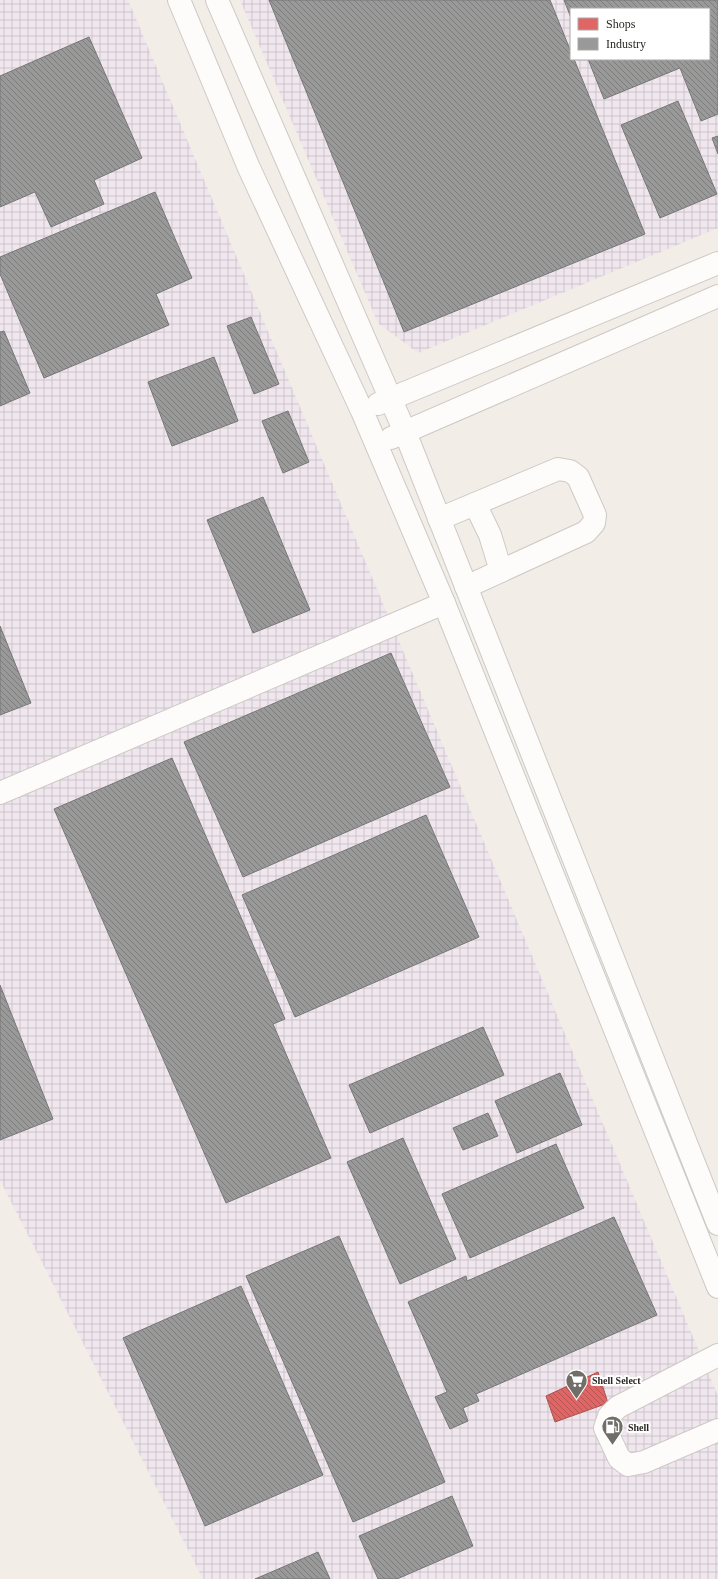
<svg xmlns="http://www.w3.org/2000/svg" width="718" height="1579" font-family="Georgia,serif">
  <style>
    .industrial { fill: url(#industrial-grid); fill-rule: evenodd }
    .shops { fill: url(#shops-back-hatch); stroke: #aa5352 }
    .industry { fill: url(#industry-back-hatch); stroke: #787776 }
    .lines { fill: none; stroke-linecap: round; stroke-linejoin: round }
    .minor-casing { stroke: #cdc9c4; stroke-width: 24 }
    .major-casing { stroke: #cdc9c4; stroke-width: 24 }
    .minor { stroke: #fdfcfb; stroke-width: 22 }
    .major { stroke: #fdfcfb; stroke-width: 22 }
    .labels { text-anchor: middle; dominant-baseline: central; stroke-width: 4; stroke-linejoin: round; paint-order: stroke }
    .poi-label { font-size: 10px; font-weight: bold; fill: #2b2823; stroke: #fff; text-anchor: start }
  </style>
  <defs>
    <pattern id="industrial-grid" width="8" height="8" patternUnits="userSpaceOnUse"><rect width="8" height="8" fill="#efe6ee"/><path d="M0 4h8M4 0v8" fill="none" stroke="#cdc5cc"/></pattern>
    <pattern id="shops-back-hatch" width="6" height="6" patternUnits="userSpaceOnUse"><rect width="6" height="6" fill="#e06666"/><path d="M-1 5l2 2M0 0l6 6M5-1l2 2" fill="none" stroke="#b65454"/></pattern>
    <pattern id="industry-back-hatch" width="6" height="6" patternUnits="userSpaceOnUse"><rect width="6" height="6" fill="#999"/><path d="M-1 5l2 2M0 0l6 6M5-1l2 2" fill="none" stroke="#7d7d7c"/></pattern>
  </defs>
  <rect width="100%" height="100%" fill="#f2ede7"/>
  <g class="industrial">
    <path d="M0,0H128L718,1396V1579H203L0,1180Z"/>
    <path d="M240,0H718V228L418,353L378,323ZM571,9H709V59H571Z"/>
  </g>
  <path class="shops" d="M598,1372L608,1403L555,1422L546,1396Z"/>
  <g class="industry">
    <path d="M269,0H550L571,52V59H574L645,234L404,332Z"/>
    <path d="M564,0H718V114L701,121L680,68L604,99L588,59H709V9H571V18Z"/>
    <path d="M89,37L142,158L94,180L104,204L51,227L35,192L0,207V76Z"/>
    <path d="M678,101L717,194L660,218L621,125Z"/>
    <path d="M718,136V154L712,138Z"/>
    <path d="M155,192L192,278L156,294L169,325L44,378L0,274V257Z"/>
    <path d="M251,317L279,384L254,394L227,326Z"/>
    <path d="M4,331L30,393L0,406V332Z"/>
    <path d="M214,357L238,421L172,446L148,382Z"/>
    <path d="M288,411L309,462L283,473L262,421Z"/>
    <path d="M263,497L310,610L253,633L207,520Z"/>
    <path d="M0,626L31,703L0,715Z"/>
    <path d="M391,653L450,787L243,877L184,742Z"/>
    <path d="M172,758L285,1019L273,1024L331,1158L226,1203L54,809Z"/>
    <path d="M426,815L479,937L295,1017L242,895Z"/>
    <path d="M0,985L53,1119L0,1140Z"/>
    <path d="M483,1027L504,1075L370,1133L349,1085Z"/>
    <path d="M560,1073L582,1125L517,1153L495,1101Z"/>
    <path d="M488,1113L498,1136L463,1150L453,1128Z"/>
    <path d="M403,1138L456,1259L400,1284L347,1162Z"/>
    <path d="M556,1144L584,1208L470,1258L442,1194Z"/>
    <path d="M614,1217L657,1315L476,1394L479,1401L463,1408L468,1421L450,1429L435,1397L447,1392L408,1302L466,1276L467,1281Z"/>
    <path d="M339,1236L445,1482L353,1522L246,1276Z"/>
    <path d="M241,1286L323,1475L205,1526L123,1338Z"/>
    <path d="M452,1496L473,1546L397,1579H378L359,1536Z"/>
    <path d="M318,1552L330,1579H255Z"/>
  </g>
  <g class="lines">
    <defs>
      <g id="minor">
        <path d="M475,504L490,535L501,571"/>
        <path d="M439,519L558,469L570,471L578,477L595,515L594,523L586,532L466,587"/>
        <path d="M0,793L444,603"/>
        <path d="M718,1355L618,1407L609,1416L605,1428L619,1458L628,1465L644,1462L718,1430"/>
      </g>
      <g id="major">
        <path d="M179,0L249,168L362,411L444,603L718,1287"/>
        <path d="M217,0L405,432L718,1224"/>
        <path d="M378,404L718,263"/>
        <path d="M391,438L718,296"/>
      </g>
    </defs>
    <use href="#minor" class="minor-casing"/>
    <use href="#major" class="major-casing"/>
    <use href="#minor" class="minor"/>
    <use href="#major" class="major"/>
  </g>
  <defs>
    <symbol id="supermarket-pin" viewBox="-11 -11 22 30"><path d="M0 17L-7.5 6A9.5 9.5 0 1 1 7.5 6Z" fill="#716d68" stroke="#fff"/><path d="M-6-5.5h2.5l.6 2H6L4.5 2H-2.5L-4.4-4H-6ZM-1.5 3.2a1.3 1.3 0 1 0 .1 0ZM3 3.2a1.3 1.3 0 1 0 .1 0Z" fill="#fff"/></symbol>
    <symbol id="fuel-pin" viewBox="-11 -11 22 30"><path d="M0 17L-7.5 6A9.5 9.5 0 1 1 7.5 6Z" fill="#716d68" stroke="#fff"/><path d="M-5.5-6h7V0h2V4h1.3V-2.5L3-4.5l.8-.8L6-3V5H2.5V1h-1V6h-7ZM-4.2-4.7v3.2H.2V-4.7Z" fill="#fff"/></symbol>
  </defs>
  <g fill-rule="evenodd">
    <use href="#supermarket-pin" x="564" y="1368" width="25" height="34"/>
    <use href="#fuel-pin" x="600" y="1414" width="25" height="34"/>
  </g>
  <g class="labels">
    <g class="poi-label">
      <text x="592" y="1380">Shell Select</text>
      <text x="628" y="1427">Shell</text>
    </g>
  </g>
  <rect x="570" y="8" width="140" height="52" fill="#ffffff" stroke="#aaa9a7"/>
  <rect x="578" y="18" width="20" height="12" fill="#e06666" stroke="#aaa9a7"/>
  <text x="606" y="28" font-size="12" fill="#2b2823">Shops</text>
  <rect x="578" y="38" width="20" height="12" fill="#999999" stroke="#aaa9a7"/>
  <text x="606" y="48" font-size="12" fill="#2b2823">Industry</text>
</svg>
